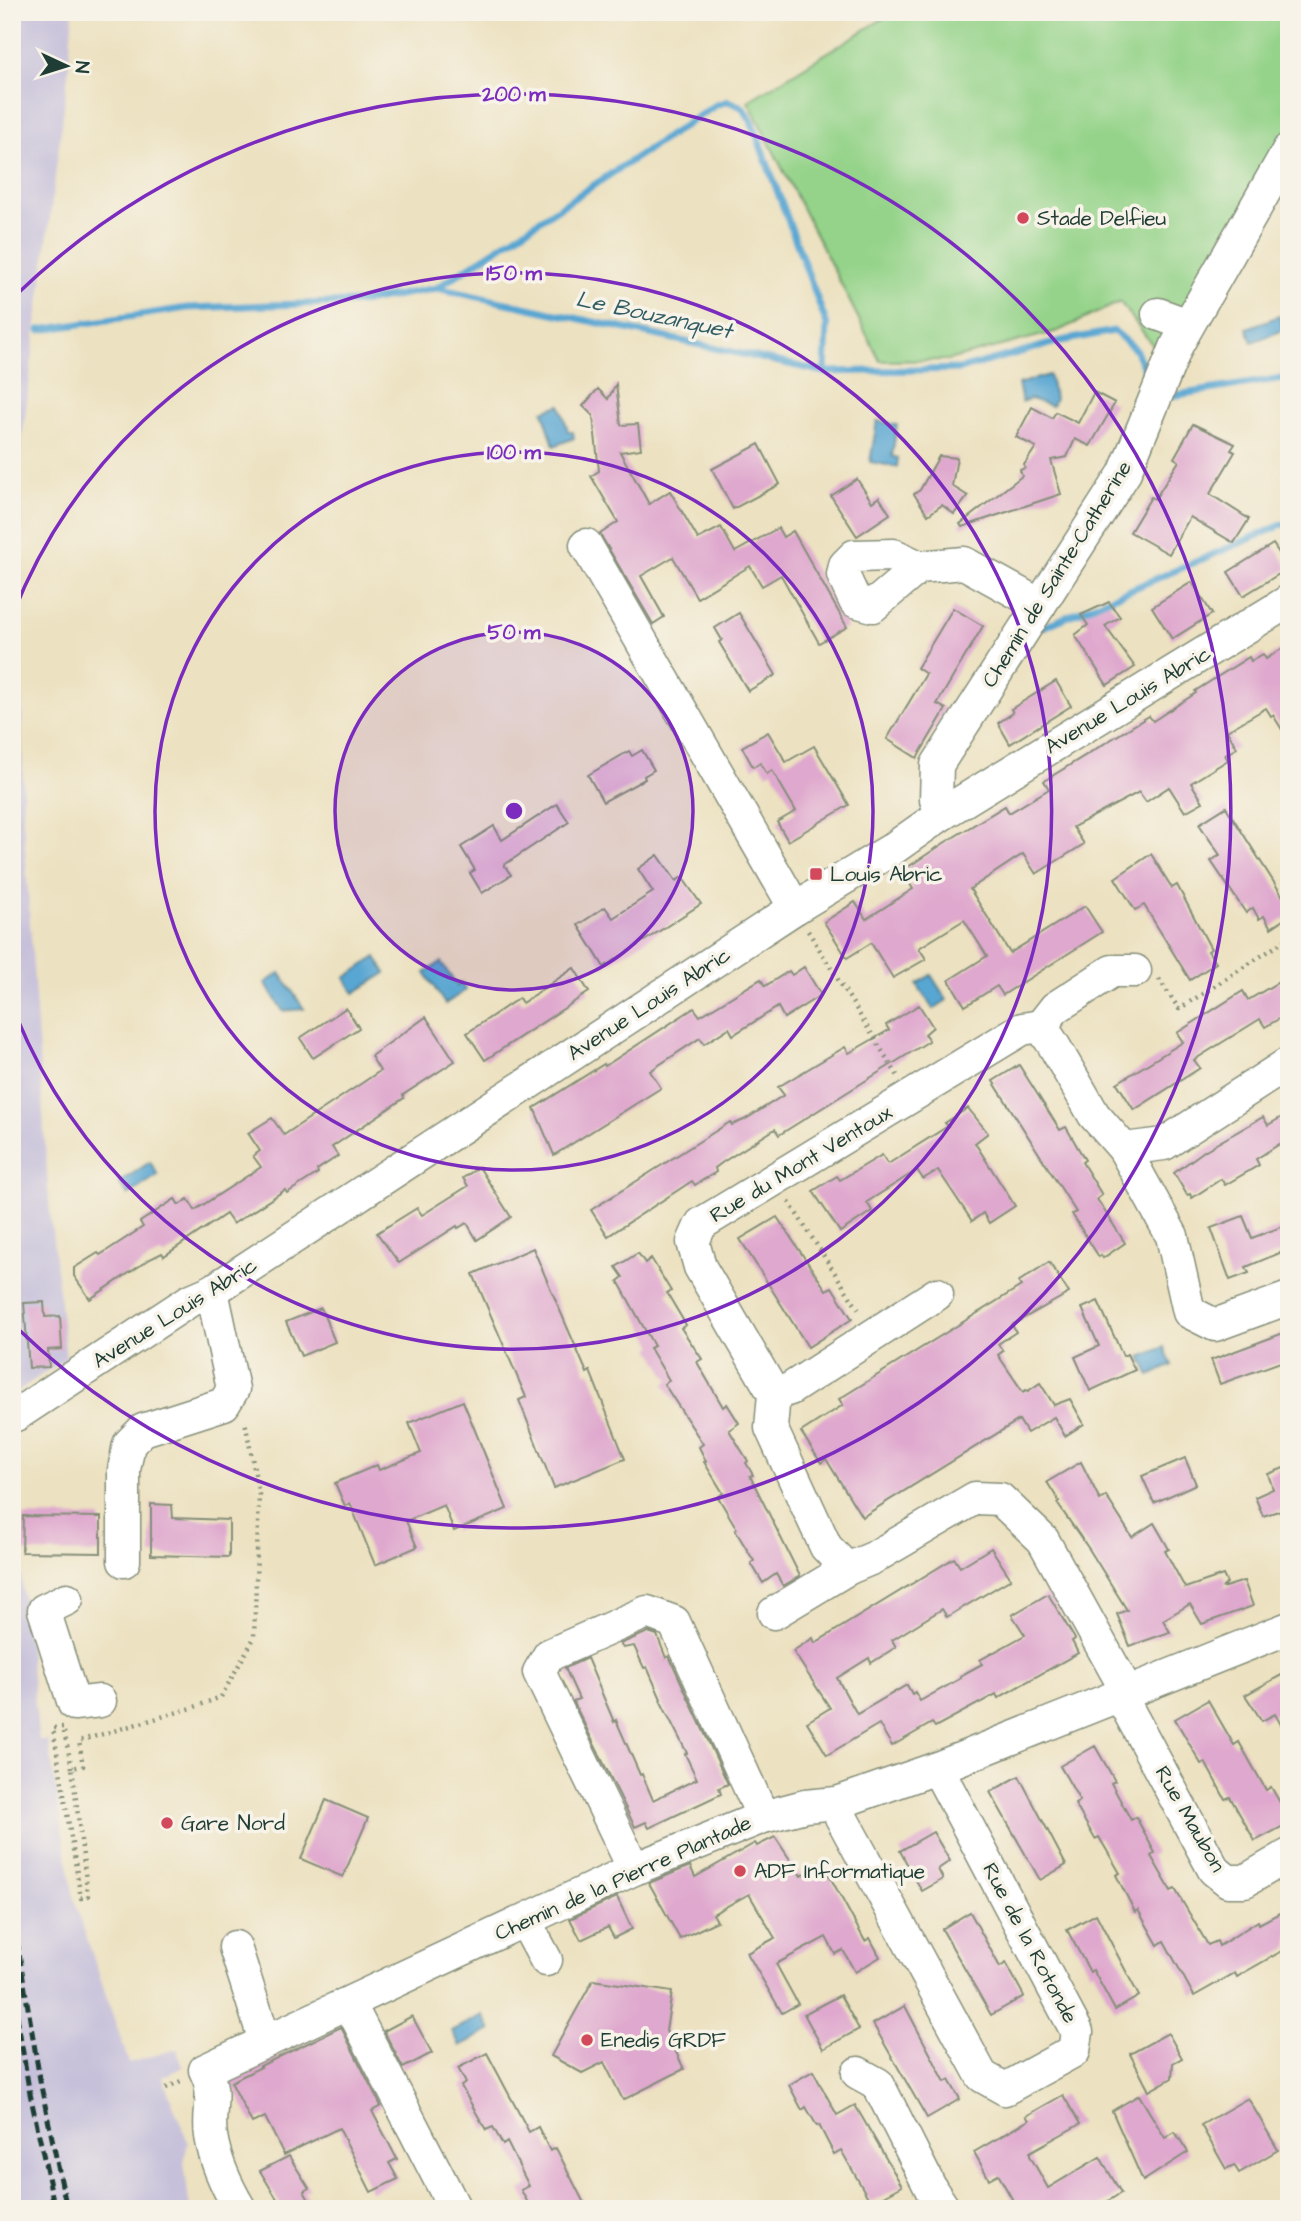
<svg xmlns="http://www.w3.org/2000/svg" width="1301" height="2221" font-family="'Architects Daughter',sans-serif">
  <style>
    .industrial { fill: #c6c0da }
    .green { fill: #94d389; stroke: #5a885e; stroke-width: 2 }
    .water { fill: #59a6d2; stroke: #3c7283; stroke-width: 2 }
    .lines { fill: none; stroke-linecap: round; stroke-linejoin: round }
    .stream { stroke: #59a6d2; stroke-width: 7 }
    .building { fill: #dfa8ce }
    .minor-casing { stroke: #868f7a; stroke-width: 35 }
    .path { stroke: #868f7a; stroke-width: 4.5; stroke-dasharray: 2 5; stroke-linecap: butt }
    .minor { stroke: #fff; stroke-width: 32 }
    .rail { stroke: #1f3d34; stroke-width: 5; stroke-dasharray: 10 5; stroke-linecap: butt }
    .ring { fill: none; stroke: #7b2cbf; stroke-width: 3.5 }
    .poi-dot { fill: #d1495b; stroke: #f7f3e8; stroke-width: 2.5 }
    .labels { text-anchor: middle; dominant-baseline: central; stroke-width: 7; stroke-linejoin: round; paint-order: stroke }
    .poi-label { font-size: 21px; fill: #1f3d34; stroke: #f7f3e8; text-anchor: start }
    .street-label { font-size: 21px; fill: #1f3d34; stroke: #f7f3e8 }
    .water-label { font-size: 23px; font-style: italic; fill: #305c63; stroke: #f7f3e8 }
    .centre { fill: #7b2cbf; stroke: #f7f3e8; stroke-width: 3.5 }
    .ring-label { font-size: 21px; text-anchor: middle; font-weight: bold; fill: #7b2cbf; stroke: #f7f3e8; stroke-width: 7; stroke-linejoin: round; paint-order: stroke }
  </style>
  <rect width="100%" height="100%" fill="#f7f3e8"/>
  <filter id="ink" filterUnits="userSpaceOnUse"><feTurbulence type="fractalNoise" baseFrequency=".0143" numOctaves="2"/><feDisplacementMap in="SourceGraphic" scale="14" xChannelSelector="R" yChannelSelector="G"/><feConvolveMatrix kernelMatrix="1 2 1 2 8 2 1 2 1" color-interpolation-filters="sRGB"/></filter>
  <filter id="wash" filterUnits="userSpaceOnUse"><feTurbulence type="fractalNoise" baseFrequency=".00686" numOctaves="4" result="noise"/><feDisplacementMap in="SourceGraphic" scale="28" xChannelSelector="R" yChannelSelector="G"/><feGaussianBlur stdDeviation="1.57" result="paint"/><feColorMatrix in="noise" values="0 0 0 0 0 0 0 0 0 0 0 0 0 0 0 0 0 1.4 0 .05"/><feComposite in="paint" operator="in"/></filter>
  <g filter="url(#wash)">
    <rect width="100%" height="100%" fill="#ece1c0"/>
    <g class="industrial">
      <path d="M12,12H73L68,74L21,448L23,819L49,1202L66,1358L12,1395Z"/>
      <path d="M12,1490L39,1741H48L74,1900L129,2063L177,2049L183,2067L162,2077L188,2142L184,2162L190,2209H14L12,2199Z"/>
    </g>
    <path class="green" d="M894,12H1289V134L1157,351L1120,302L1058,331L948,360L880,361L748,101Z"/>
    <g class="water">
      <path d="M1279,316L1284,330L1252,342L1247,328Z"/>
      <path d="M1049,375L1055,398L1052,406L1030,399L1022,402L1018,384Z"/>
      <path d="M560,405L568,431L573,432L574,438L554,446L543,411Z"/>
      <path d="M877,421L897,425L892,456L898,458L897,467L870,462Z"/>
      <path d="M376,957L386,973L354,993L345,978Z"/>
      <path d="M441,962L457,986L461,983L466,990L445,1004L425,973Z"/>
      <path d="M280,973L304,1009L283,1011L265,983Z"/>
      <path d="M931,975L947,1000L933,1009L917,984Z"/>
      <path d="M150,1162L158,1175L128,1195L119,1183Z"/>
      <path d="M1164,1347L1172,1365L1150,1376L1141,1357Z"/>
      <path d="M483,2015L491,2030L460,2046L452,2031Z"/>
    </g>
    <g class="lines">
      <g class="stream">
        <path d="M437,288L716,105L728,101L742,107L751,120L827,325L825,372"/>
        <path d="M40,330L187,308L362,302L437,288L825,372L960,369L1061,341L1114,331L1135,349L1149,379"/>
        <path d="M1171,396L1289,377"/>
        <path d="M1043,627L1289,522"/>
      </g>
    </g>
    <g id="blocks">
      <g class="building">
        <path d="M616,384L621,425L638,424L641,449L620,452L649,504L670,491L698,539L721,527L735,552L778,528L783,537L793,531L847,627L819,643L781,575L762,586L750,566L697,598L673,557L641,576L664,617L653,624L600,534L618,522L591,476L599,471L593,416L583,406L598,389L608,399Z"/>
        <path d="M1094,392L1115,403L1090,446L1075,439L1067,457L1051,460L1061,494L962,527L960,524L1022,476L1020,470L1025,468L1024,465L1036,447L1016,437L1032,407L1052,418L1056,412L1078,423Z"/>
        <path d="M1193,424L1235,444L1231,450L1235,452L1210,494L1249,519L1234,543L1190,517L1169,554L1130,532L1151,497L1155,499L1179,461L1174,458Z"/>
        <path d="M759,444L780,484L733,509L712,469Z"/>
        <path d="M939,456L957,458L952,486L968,496L954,514L942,505L928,515L914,494L920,490Z"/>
        <path d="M857,479L872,502L879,497L890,514L857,536L831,496Z"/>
        <path d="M1273,544L1289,568L1243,596L1228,572Z"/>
        <path d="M1192,582L1212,614L1172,639L1152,607Z"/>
        <path d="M1109,602L1120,617L1105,626L1135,667L1107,685L1075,635L1088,625L1081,615Z"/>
        <path d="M953,608L983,626L937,704L946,709L917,758L887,739L926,674L917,668Z"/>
        <path d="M739,613L776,675L748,691L719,642L722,640L715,628Z"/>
        <path d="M1289,644V741L1273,715L1271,716L1266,708L1227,731L1237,748L1225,755L1228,760L1191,783L1203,802L1185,812L1169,787L1146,802L1139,792L1073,827L1084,844L1036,874L1023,854L970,889L1010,953L1085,906L1102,932L1003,995L997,986L965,1006L949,980L987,956L964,920L919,948L926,959L893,978L871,943L847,958L824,922L855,902L866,919L913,889L902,871L944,843L1005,806L1009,813L1049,789L1044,781L1149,716L1153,721L1196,693L1195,691L1249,657L1251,661L1263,654L1266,659Z"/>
        <path d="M1056,681L1071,706L1010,744L998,723L1013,713L1011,709Z"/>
        <path d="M768,732L786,762L814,746L849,805L788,841L777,822L796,811L772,770L767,774L760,763L753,767L742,747Z"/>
        <path d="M642,750L654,770L644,776L645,779L603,802L588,775L629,751L632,756Z"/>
        <path d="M557,804L569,822L504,865L511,875L482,893L470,873L475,870L461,847L494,826L502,840Z"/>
        <path d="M1226,807L1289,906V916L1271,928L1264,916L1259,919L1253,908L1246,913L1211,861L1220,855L1199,824Z"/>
        <path d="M1151,854L1172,888L1177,885L1211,949L1208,951L1216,963L1190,980L1144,905L1135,910L1115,878Z"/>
        <path d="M658,855L676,881L682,877L701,904L604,967L578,925L605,907L613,918L653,892L638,869Z"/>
        <path d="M804,967L821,995L784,1018L778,1007L733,1035L729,1028L704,1044L700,1038L650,1071L661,1088L554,1155L534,1108L604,1064L605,1066L694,1008L700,1016L761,979L765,986L789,971L792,975Z"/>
        <path d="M574,968L589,992L485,1060L467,1033L519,998L522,1003Z"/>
        <path d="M1282,980L1289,993V1013L1265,1027L1260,1019L1218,1045L1194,1060L1200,1068L1134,1110L1117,1083L1183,1042L1177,1033L1243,991L1248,1000Z"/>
        <path d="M919,1005L933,1027L925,1034L929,1041L779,1135L775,1129L723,1162L715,1168L716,1172L695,1185L692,1181L608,1236L591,1210L730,1122L732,1125L744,1120L784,1095L778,1087L845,1047L849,1053L889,1030L886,1025Z"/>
        <path d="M346,1008L359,1028L313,1058L300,1038Z"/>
        <path d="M426,1017L455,1061L403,1095L404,1098L332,1147L338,1156L317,1170L318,1173L287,1193L285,1190L233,1224L226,1214L164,1256L162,1253L150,1259L90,1299L74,1276V1268L98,1253L100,1255L143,1227L140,1222L175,1199L179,1205L188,1199L195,1210L261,1167L253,1156L260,1151L248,1133L272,1118L284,1135L380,1071L371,1056Z"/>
        <path d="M1019,1065L1060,1130L1066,1127L1085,1160L1082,1162L1102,1195L1097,1199L1125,1243L1103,1258L1101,1255L1099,1257L1072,1214L1076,1212L993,1081Z"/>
        <path d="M968,1108L988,1133L975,1143L1015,1206L989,1223L983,1213L972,1221L938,1170L923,1179L917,1170L867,1202L872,1211L840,1232L813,1191L837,1176L840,1180L882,1155L888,1164L948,1126L945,1123Z"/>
        <path d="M1289,1113V1138L1256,1159L1259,1165L1225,1185L1221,1179L1192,1198L1190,1194L1187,1195L1174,1173L1204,1151L1263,1117L1268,1125Z"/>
        <path d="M479,1167L511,1217L477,1240L467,1223L458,1228L457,1226L399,1263L377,1233L417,1208L422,1215L468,1186L463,1178Z"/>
        <path d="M1243,1216L1252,1238L1289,1224V1249L1246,1267L1249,1273L1230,1280L1211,1228Z"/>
        <path d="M777,1217L826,1290L832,1287L852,1319L808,1347L740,1239Z"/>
        <path d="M533,1248L587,1373L590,1371L625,1459L554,1488L519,1400L526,1397L473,1274Z"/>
        <path d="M638,1253L645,1263L651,1258L671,1291L667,1293L686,1325L681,1328L702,1359L697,1362L723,1407L727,1404L739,1423L729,1430L748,1461L746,1463L753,1475L750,1476L800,1576L783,1586L776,1574L763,1583L751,1563L754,1561L735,1530L737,1529L718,1497L723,1493L704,1462L706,1461L699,1447L703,1444L664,1384L669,1380L650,1348L654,1346L618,1281L623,1277L616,1267Z"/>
        <path d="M1049,1262L1069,1293L1012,1325L1016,1332L998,1344L1003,1351L998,1355L1023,1392L1026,1390L1028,1391L1040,1383L1054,1405L1070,1399L1084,1424L1065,1436L1054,1417L1027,1433L1019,1420L862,1517L826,1459L821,1463L801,1432L843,1405L839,1399L1021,1286L1018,1282Z"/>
        <path d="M1098,1301L1123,1356L1127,1354L1135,1370L1090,1391L1075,1357L1099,1346L1082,1308Z"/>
        <path d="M44,1302L45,1317L60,1316L62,1349L48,1350L49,1367L29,1368L24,1303Z"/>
        <path d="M321,1308L335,1342L301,1356L286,1322Z"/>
        <path d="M1289,1331V1359L1220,1384L1211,1360Z"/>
        <path d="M463,1401L507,1509L454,1531L444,1505L406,1521L417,1547L375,1565L350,1503L345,1506L335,1483L377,1465L379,1470L421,1453L409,1423Z"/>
        <path d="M1185,1458L1196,1484L1154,1503L1142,1476Z"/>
        <path d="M1081,1462L1100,1500L1106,1496L1132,1537L1154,1523L1169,1549L1165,1551L1185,1588L1223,1575L1227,1583L1222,1588L1244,1581L1253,1606L1202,1624L1190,1604L1163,1620L1170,1632L1130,1646L1117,1614L1127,1610L1089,1549L1057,1503L1059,1501L1047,1482Z"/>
        <path d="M1289,1466V1524L1286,1525L1281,1510L1263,1516L1255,1497L1273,1489L1268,1474Z"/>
        <path d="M151,1504L172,1505L173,1518L229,1520V1557L151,1555Z"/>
        <path d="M23,1516L101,1517V1553L22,1552Z"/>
        <path d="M991,1548L1011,1579L947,1617L942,1609L892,1640L896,1647L871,1663L869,1658L837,1678L857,1714L907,1685L912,1694L915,1692L920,1701L961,1678L960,1676L982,1664L980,1660L1025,1635L1012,1615L1048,1594L1075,1639L1072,1641L1078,1653L998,1698L996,1694L935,1727L932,1723L892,1746L879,1724L827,1755L807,1722L830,1708L793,1651L813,1638L815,1643L954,1558L960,1567Z"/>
        <path d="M648,1632L657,1635L666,1658L669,1656L728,1784L719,1788L721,1794L649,1828L646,1822L635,1827L573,1701L579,1699L565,1668L587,1658L614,1722L616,1720L640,1775L642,1774L653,1800L697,1779L685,1754L687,1753L660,1700L661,1699L647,1667L644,1668L634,1646L623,1648L620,1644Z"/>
        <path d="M1289,1671V1739L1275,1714L1262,1721L1245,1695Z"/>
        <path d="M1208,1700L1234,1745L1239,1742L1266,1790L1271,1787L1289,1818V1823L1255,1841L1230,1797L1225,1799L1205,1762L1201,1764L1175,1719Z"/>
        <path d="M1095,1746L1115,1781L1111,1783L1131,1820L1136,1817L1155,1853L1151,1856L1171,1891L1175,1889L1208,1945L1217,1941L1219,1946L1258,1921L1259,1924L1289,1908V1947L1245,1972L1237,1977L1235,1973L1194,1996L1164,1941L1158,1945L1138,1910L1135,1912L1116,1875L1120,1873L1099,1837L1095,1839L1075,1804L1080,1801L1060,1766Z"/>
        <path d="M1019,1776L1066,1865L1040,1880L990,1792Z"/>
        <path d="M326,1800L368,1818L343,1877L301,1859Z"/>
        <path d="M933,1832L950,1861L938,1869L943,1879L922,1891L900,1851Z"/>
        <path d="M775,1837L801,1876L823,1864L865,1941L870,1938L880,1957L855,1972L843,1950L835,1954L826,1937L776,1964L798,2004L782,2013L747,1953L775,1938L749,1894L713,1914L717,1921L680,1939L649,1883L690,1866L695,1877L755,1843L757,1846Z"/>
        <path d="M617,1897L632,1929L614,1938L608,1927L581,1940L570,1919Z"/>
        <path d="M970,1912L1000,1967L1006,1963L1024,1996L991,2015L942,1929Z"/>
        <path d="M1096,1914L1139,1996L1115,2010L1093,1970L1090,1972L1067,1930Z"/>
        <path d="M593,1980L672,1992L666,2031L684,2069L623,2100L604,2062L582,2073L551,2056Z"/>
        <path d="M840,1995L859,2029L823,2049L804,2014Z"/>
        <path d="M905,2006L945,2082L949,2080L960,2099L927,2118L873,2024Z"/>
        <path d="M412,2016L432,2053L403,2068L384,2031Z"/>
        <path d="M341,2027L381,2106L372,2111L397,2159L389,2163L398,2179L371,2192L339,2128L284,2155L265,2117L252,2123L231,2082L261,2067L260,2066Z"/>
        <path d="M1168,2033L1182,2058L1173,2063L1172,2078L1149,2091L1130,2054Z"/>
        <path d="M487,2053L529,2132L538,2127L550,2151L556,2148L587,2209H531L521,2190L529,2186L507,2142L503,2145L493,2127L486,2130L461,2086L466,2083L458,2068Z"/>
        <path d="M813,2071L837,2115L855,2105L902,2186L871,2203L841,2150L834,2154L819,2125L817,2126L806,2107L802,2110L789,2085Z"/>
        <path d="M1063,2095L1080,2124L1030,2152V2156L1048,2188L1100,2157L1121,2193L1095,2209H1011L1016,2206L998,2174L989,2179L974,2152L1029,2120L1026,2116Z"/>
        <path d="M1139,2095L1165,2138L1175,2132L1188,2152L1143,2181L1112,2111Z"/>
        <path d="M1248,2098L1278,2150L1239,2173L1234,2165L1226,2169L1201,2125Z"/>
        <path d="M289,2156L309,2188L304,2191L314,2209H283L260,2171Z"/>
      </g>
    </g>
  </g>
  <g filter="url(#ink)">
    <use href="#blocks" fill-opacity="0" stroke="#868f7a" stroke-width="2"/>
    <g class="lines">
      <defs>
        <g id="minor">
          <path d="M1158,314L1188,325"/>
          <path d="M586,545L795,908"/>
          <path d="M919,567L873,606L855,601L843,575L845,565L854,556L894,555L919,567L964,563L1040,605"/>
          <path d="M942,814L936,800L937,765L1124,474L1177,345L1289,149"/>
          <path d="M1041,1026L1055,1008L1112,971H1135"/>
          <path d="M1289,1063L1164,1144L1124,1149L1094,1115L1053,1044L1041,1026L1022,1029L701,1224L693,1242L700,1267L774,1394L771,1428L826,1547L847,1569L873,1558L975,1498L1000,1499L1043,1540L1120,1679L1127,1708L1214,1870L1228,1881H1245L1289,1855"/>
          <path d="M1124,1149L1172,1236L1189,1312L1215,1325L1289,1298"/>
          <path d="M774,1394L790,1389L937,1294"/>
          <path d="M16,1415L189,1301L212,1291L795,908L891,850L942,814L1289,601"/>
          <path d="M124,1561V1470L129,1444L143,1430L224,1404L233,1389L212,1291"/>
          <path d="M67,1599L44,1610L74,1704L100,1701"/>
          <path d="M774,1613L847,1569"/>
          <path d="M837,1803L841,1817L982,2076L1005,2089L1074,2051L1077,2032L937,1768"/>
          <path d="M634,1869L539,1672L549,1655L647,1612L674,1622L763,1817"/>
          <path d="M525,1921L546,1960"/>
          <path d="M235,1947L265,2041"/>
          <path d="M349,2003L455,2209"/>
          <path d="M858,2073L878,2084L932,2191L944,2209"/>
          <path d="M240,2209C227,2187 215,2161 211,2136C207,2112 218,2093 205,2070L634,1869L763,1817L805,1806L837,1803L937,1768L1289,1628"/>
        </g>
      </defs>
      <use href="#minor" class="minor-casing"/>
      <g class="path">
        <path d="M808,931L897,1075"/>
        <path d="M1159,979L1179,1009L1289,938"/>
        <path d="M789,1202L860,1312"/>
        <path d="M72,1768L63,1727L53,1728L81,1898L88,1896L72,1768L83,1766L79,1741L192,1708L221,1697L254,1638L259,1495L245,1421"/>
        <path d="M166,2088L181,2081"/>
      </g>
      <use href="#minor" class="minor"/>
      <g class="rail">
        <path d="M12,1911L41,2086L67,2209"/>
        <path d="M12,1986L29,2089L55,2209"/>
      </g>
    </g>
  </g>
  <circle cx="514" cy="811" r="179" fill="#7b2cbf" fill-opacity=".12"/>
  <g class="ring">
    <circle cx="514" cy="811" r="179"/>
    <circle cx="514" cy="811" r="359"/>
    <path d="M13 614A538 538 0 1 1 13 1008"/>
    <path d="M16 295A717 717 0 1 1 16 1327"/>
  </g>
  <g class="poi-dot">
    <circle cx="1023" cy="218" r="7"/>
    <rect x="809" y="867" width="14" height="14" rx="3.5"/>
    <circle cx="167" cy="1823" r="7"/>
    <circle cx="740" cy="1871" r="7"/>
    <circle cx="587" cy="2040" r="7"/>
  </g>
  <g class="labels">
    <g class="poi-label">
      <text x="1037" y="218">Stade Delfieu</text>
      <text x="830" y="874">Louis Abric</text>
      <text x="181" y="1823">Gare Nord</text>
      <text x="754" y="1871">ADF Informatique</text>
      <text x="601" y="2040">Enedis GRDF</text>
    </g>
    <g class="street-label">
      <text transform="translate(1057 574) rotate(-58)">Chemin de Sainte-Catherine</text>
      <text transform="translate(1128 700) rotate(-31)">Avenue Louis Abric</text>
      <text transform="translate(649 1004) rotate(-33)">Avenue Louis Abric</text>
      <text transform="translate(801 1164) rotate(-31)">Rue du Mont Ventoux</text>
      <text transform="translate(175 1313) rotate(-32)">Avenue Louis Abric</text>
      <text transform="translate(1190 1819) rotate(60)">Rue Maubon</text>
      <text transform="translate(623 1878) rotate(-24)">Chemin de la Pierre Plantade</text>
      <text transform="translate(1030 1943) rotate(62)">Rue de la Rotonde</text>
    </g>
    <g class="water-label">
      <text transform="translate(654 315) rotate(12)">Le Bouzanquet</text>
    </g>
  </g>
  <circle cx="514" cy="811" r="10" class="centre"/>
  <g class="ring-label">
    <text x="514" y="101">200 m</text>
    <text x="514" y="280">150 m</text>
    <text x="514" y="459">100 m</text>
    <text x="514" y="639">50 m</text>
  </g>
  <rect width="1301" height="2221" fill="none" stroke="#f7f3e8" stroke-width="42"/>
  <g transform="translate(66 66) rotate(94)" stroke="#f7f3e8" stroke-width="5" paint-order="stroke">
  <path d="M0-5L12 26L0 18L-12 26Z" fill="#1f3d34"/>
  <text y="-10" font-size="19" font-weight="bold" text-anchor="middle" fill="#1f3d34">N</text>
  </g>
</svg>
